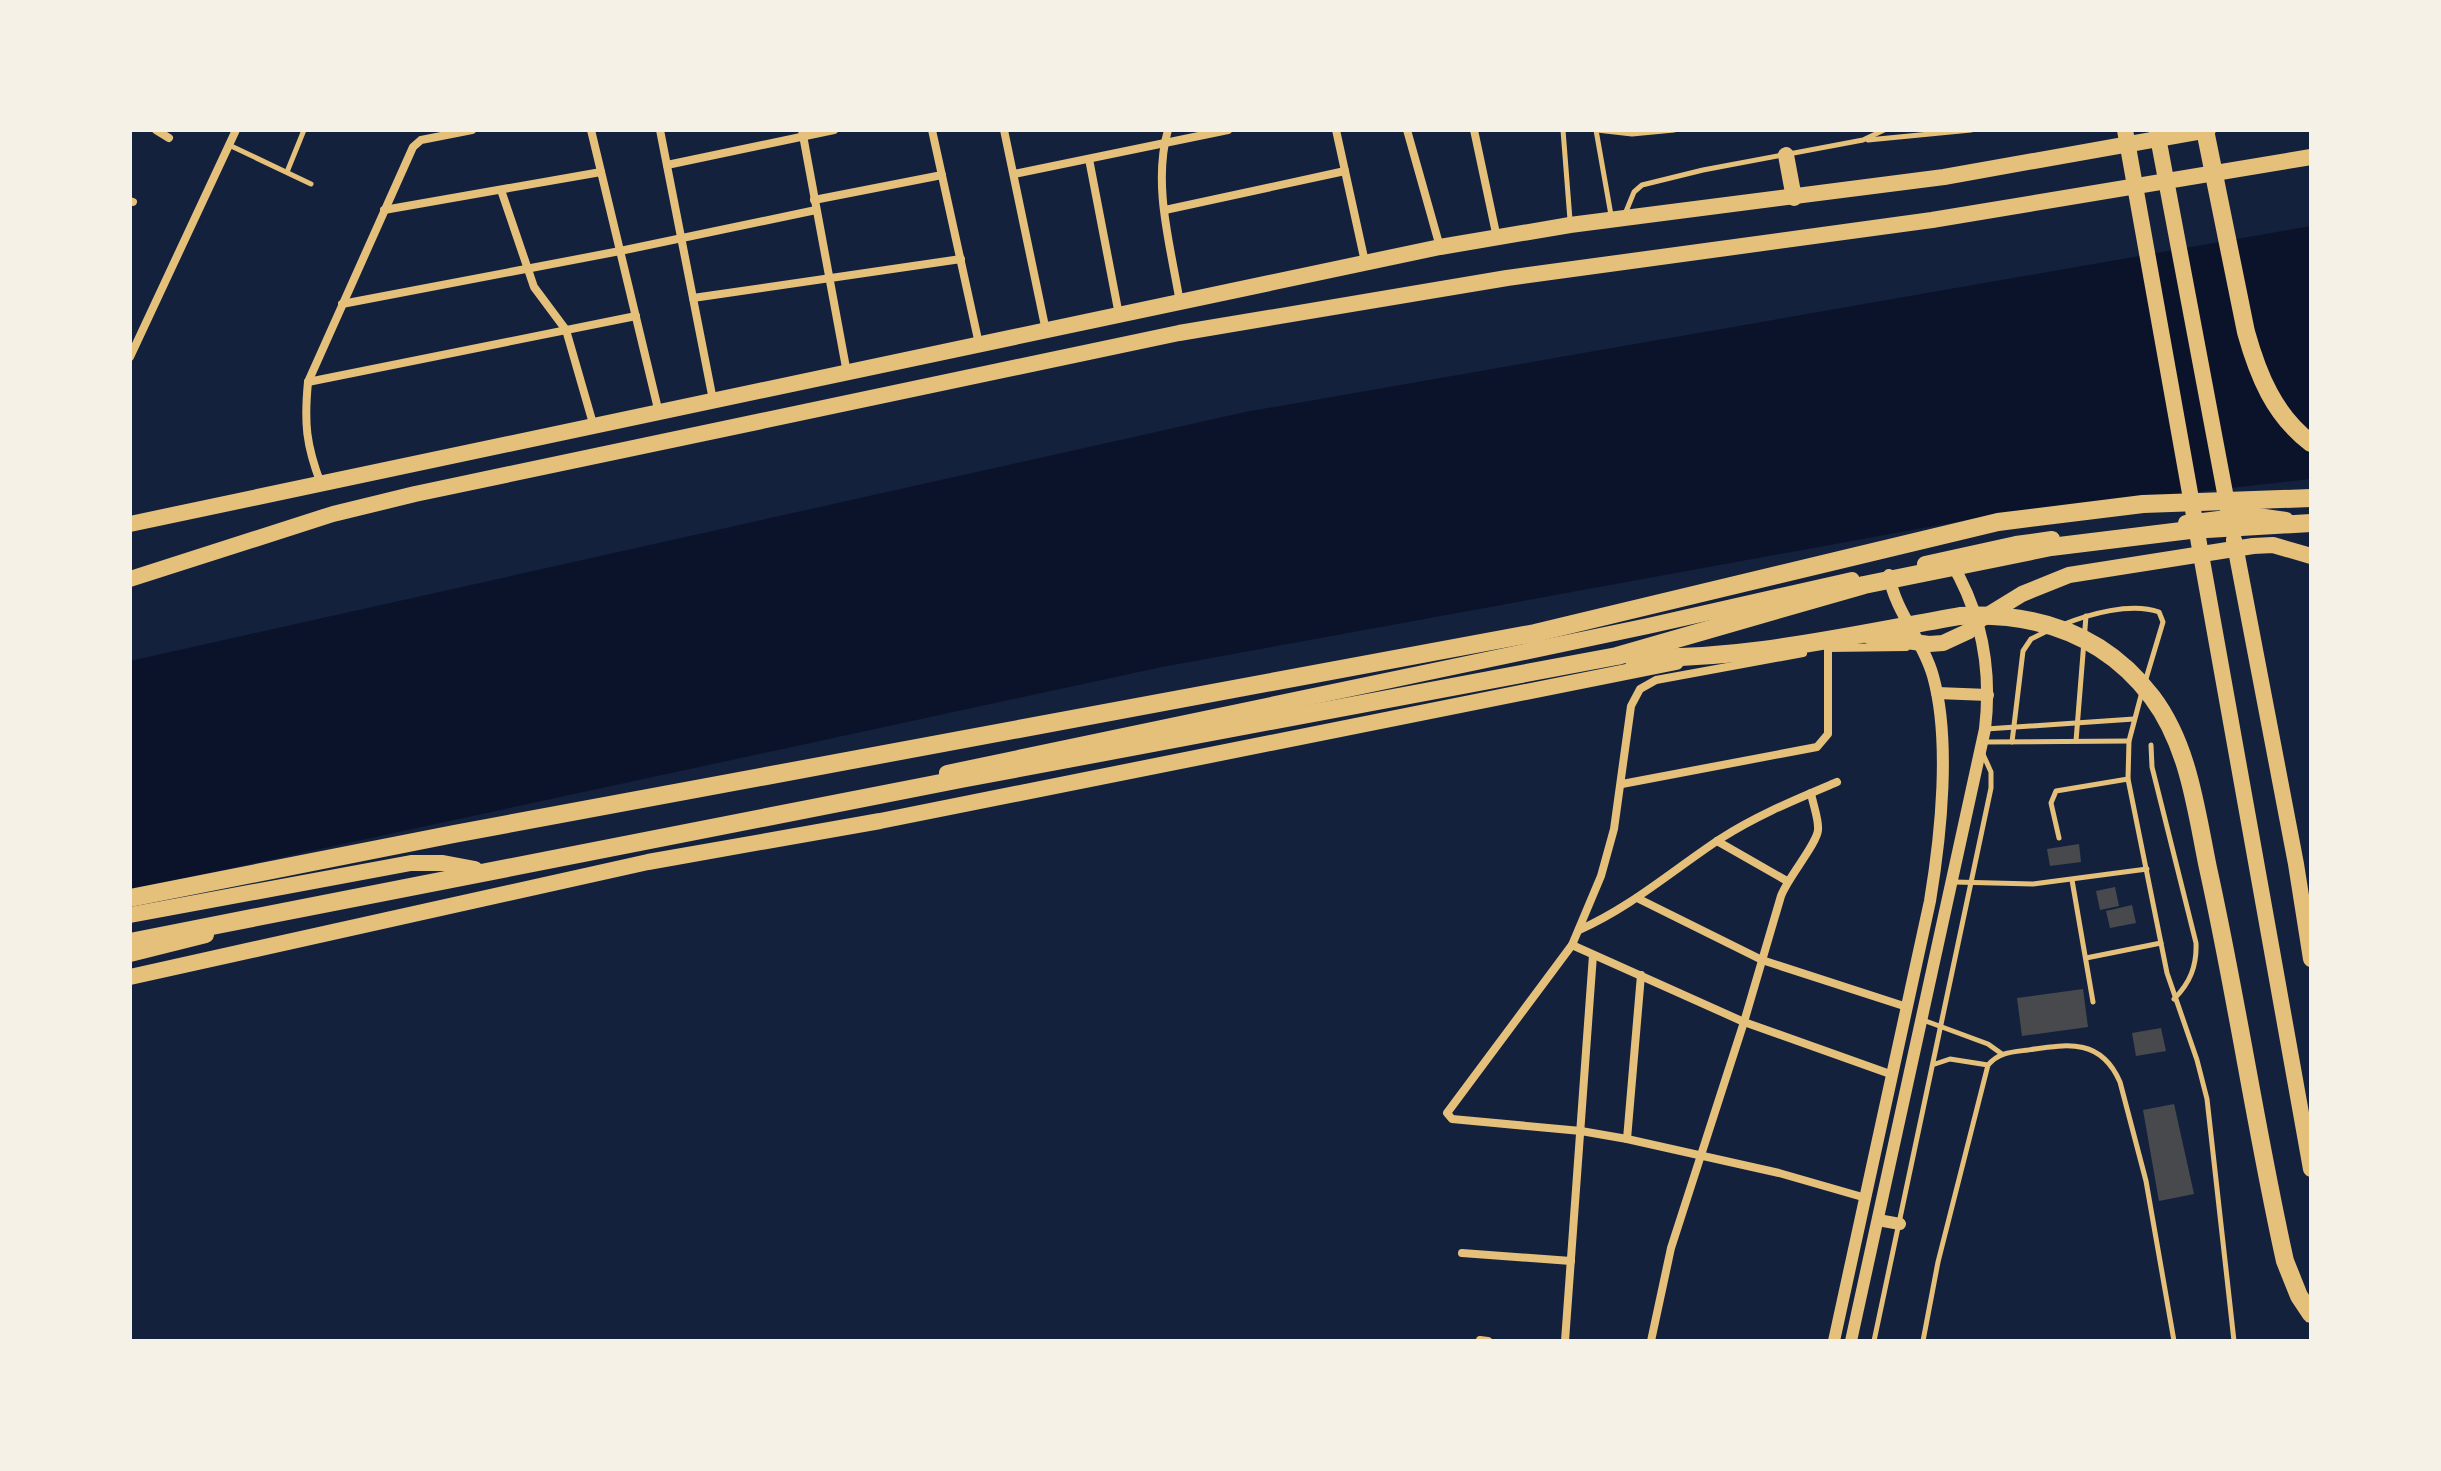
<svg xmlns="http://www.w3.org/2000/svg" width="2441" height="1471" font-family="Inter,sans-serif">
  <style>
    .water { fill: #0b132b }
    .building { fill: #48494c }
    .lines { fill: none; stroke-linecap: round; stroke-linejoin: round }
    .service { stroke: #e5c07b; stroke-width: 5 }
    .minor { stroke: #e5c07b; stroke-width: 8 }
    .tertiary { stroke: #e5c07b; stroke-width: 12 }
    .primary { stroke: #e5c07b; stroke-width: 16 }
    .motorway { stroke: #e5c07b; stroke-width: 18 }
  </style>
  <rect width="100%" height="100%" fill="#14213d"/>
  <path class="water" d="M2311,226V479L1994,515L1162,667L130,890V661L1245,412Z"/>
  <g class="building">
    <path d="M2079,844L2081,862L2050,866L2047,849Z"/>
    <path d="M2115,887L2119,906L2100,910L2096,891Z"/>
    <path d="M2132,905L2136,923L2110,928L2106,911Z"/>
    <path d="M2083,989L2088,1027L2022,1036L2017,998Z"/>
    <path d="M2161,1028L2166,1051L2136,1056L2132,1033Z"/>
    <path d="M2174,1104L2194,1194L2159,1201L2143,1110Z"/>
  </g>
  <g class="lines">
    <g class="service">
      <path d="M1563,130L1570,220"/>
      <path d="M1596,130L1611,215"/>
      <path d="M1597,130L1632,134L1674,130"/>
      <path d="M1868,140L1971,130"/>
      <path d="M229,145L311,184"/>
      <path d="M287,172L304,130"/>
      <path d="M1625,214L1634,192L1642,185L1703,170L1863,140L1884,130"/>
      <path d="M2062,625C2089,614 2131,602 2159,612L2163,622L2145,682"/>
      <path d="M2142,692L2129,741L2128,779L2167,973L2197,1060L2207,1099L2234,1341"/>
      <path d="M1986,729L2134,719"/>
      <path d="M2076,741L2086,616"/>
      <path d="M1983,742L2129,741"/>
      <path d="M2012,742L2023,651L2031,639L2049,630"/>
      <path d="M2151,745L2152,767L2196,943C2197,966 2190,983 2174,999"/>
      <path d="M2059,838L2051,803L2056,791L2128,779"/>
      <path d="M2072,880L2093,1002"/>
      <path d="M1954,882L2033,884L2147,869"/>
      <path d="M2086,958L2161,943"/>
      <path d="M1923,1020L1988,1044L2002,1054"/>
      <path d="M1935,1064L1950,1059L1988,1065"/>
      <path d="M1874,1341L1991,788V772L1982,752"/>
      <path d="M1923,1341L1938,1262L1988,1065C1999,1052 2012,1052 2028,1050C2068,1044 2101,1038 2120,1082L2146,1181L2174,1341"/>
    </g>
    <g class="minor">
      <path d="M156,130L169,138"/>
      <path d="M591,130L659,413"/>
      <path d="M660,130L713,400"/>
      <path d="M802,130L847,373"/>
      <path d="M932,130L979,344"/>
      <path d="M1004,130L1046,331"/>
      <path d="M1168,130C1152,185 1171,247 1180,303"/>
      <path d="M1336,130L1365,262"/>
      <path d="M1407,130L1440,247"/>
      <path d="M1474,130L1497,238"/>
      <path d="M1089,159L1119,315"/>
      <path d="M667,165L834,130"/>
      <path d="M1014,174L1228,130"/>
      <path d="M501,190L534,287L566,330L594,427"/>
      <path d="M814,200L942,175"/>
      <path d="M130,201L133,202"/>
      <path d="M384,210L601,172"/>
      <path d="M1165,210L1345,171"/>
      <path d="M693,298L961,259"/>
      <path d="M342,304L620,251L816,210"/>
      <path d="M130,357L236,130"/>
      <path d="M308,382L636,316"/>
      <path d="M321,484C306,445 304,423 308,382L413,147L421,140L472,130"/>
      <path d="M1828,648L1906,647"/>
      <path d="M1803,653L1656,680L1640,689L1631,706L1614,829L1601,876L1572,945L1447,1113L1452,1119L1581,1131L1627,1139L1779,1173L1866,1198"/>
      <path d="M1622,784L1817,747L1828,734V648"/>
      <path d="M1717,841L1787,881"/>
      <path d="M1637,898L1762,960L1907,1007"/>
      <path d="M1579,930C1631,907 1673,870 1720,839C1757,815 1797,799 1837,782"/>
      <path d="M1572,945L1744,1022L1893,1075"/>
      <path d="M1627,1139L1641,975"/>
      <path d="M1462,1253L1571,1261"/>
      <path d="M1480,1340L1488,1341"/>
      <path d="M1565,1341L1593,955"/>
      <path d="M1651,1341L1671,1248L1744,1022L1781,896C1788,877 1817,844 1818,830C1819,819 1813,805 1811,793"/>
    </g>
    <g class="tertiary">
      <path d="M1937,693L1988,695"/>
      <path d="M1878,1220L1900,1224"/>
      <path d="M1834,1341L1930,901C1941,835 1951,740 1933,676C1923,640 1895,612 1889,575"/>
      <path d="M1851,1341L1985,729C1992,670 1982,614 1951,562"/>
    </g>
    <g class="primary">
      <path d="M2125,130L2311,1169"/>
      <path d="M2157,132L2229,514"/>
      <path d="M1786,155L1794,198"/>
      <path d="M2186,523L2251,515L2286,520"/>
      <path d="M130,524L1440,247L1570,225L1944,177L2208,130"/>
      <path d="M2234,540L2296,864L2311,959"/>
      <path d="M1925,564L2016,544L2052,539"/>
      <path d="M130,579L333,514L415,494L1179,333L1507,278L1932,220L2311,157"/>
      <path d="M1869,636L1929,644L1943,643L1969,631L1978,621L2022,594L2069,575L2253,546L2273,545L2311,556"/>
      <path d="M947,773L1648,626L1852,580"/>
      <path d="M130,915L411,863H443L475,869"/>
      <path d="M130,954L206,935"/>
      <path d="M130,977L648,862L880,821L1676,662"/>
    </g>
    <g class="motorway">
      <path d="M2205,130L2246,332C2258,375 2274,415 2311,443"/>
      <path d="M1632,657C1743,661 1851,635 1960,616C2037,612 2104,634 2152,697C2189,746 2196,810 2208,868C2237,999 2256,1131 2285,1261L2299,1296L2311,1314"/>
      <path d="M130,898L454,834L1535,633L1998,522L2143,504L2311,498"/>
      <path d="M130,942L961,779L1617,656L1864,585L2051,547L2190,530L2311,523"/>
    </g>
  </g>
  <rect width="2441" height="1471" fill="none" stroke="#f6f1e7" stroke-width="264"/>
</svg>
